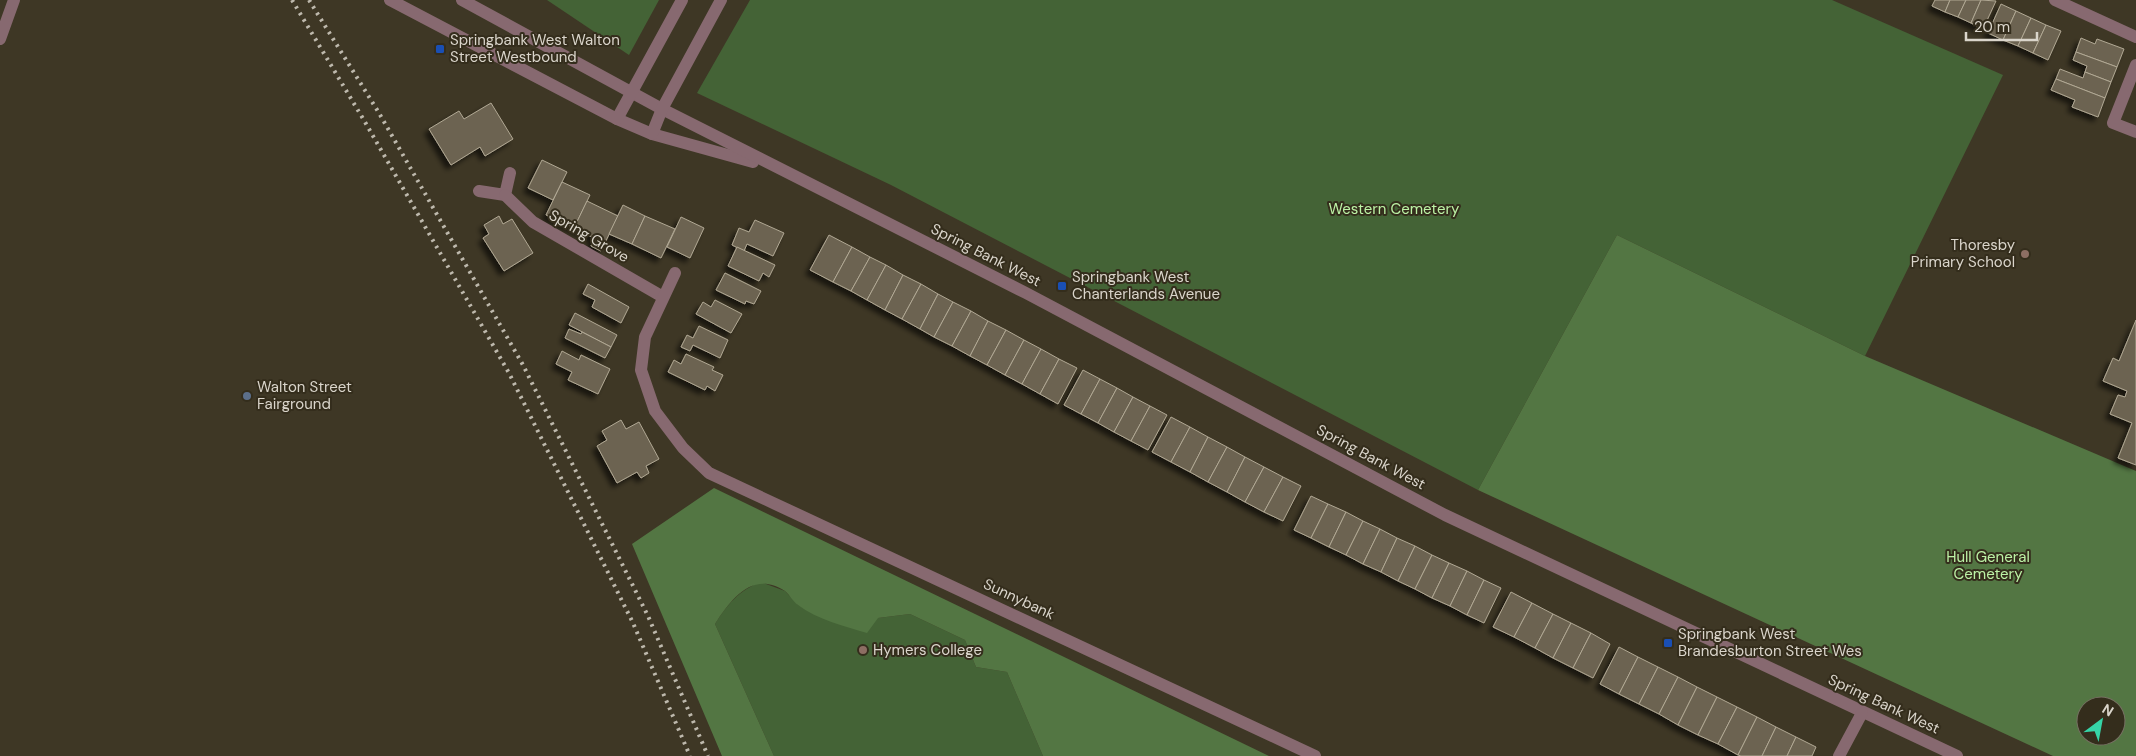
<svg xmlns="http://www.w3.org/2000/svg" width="2136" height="756" font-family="'DM Sans',sans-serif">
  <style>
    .green { fill: #446336 }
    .forest { fill: #537643; fill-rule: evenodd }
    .building { fill: #6c6451; stroke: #b1a894; filter: url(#shadow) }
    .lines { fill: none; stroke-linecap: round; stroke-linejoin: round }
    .minor { stroke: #876970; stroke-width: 12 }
    .rail { stroke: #beb9ad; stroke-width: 4; stroke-dasharray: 2.5 5; stroke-linecap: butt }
    .transit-dot { fill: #1a4fb4; stroke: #342d1c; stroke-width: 2 }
    .education-dot { fill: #8d6e63; stroke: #342d1c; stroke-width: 2 }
    .service-dot { fill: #5c6f8a; stroke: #342d1c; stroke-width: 2 }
    .labels { text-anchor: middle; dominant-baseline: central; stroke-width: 4; stroke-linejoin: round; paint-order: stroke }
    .poi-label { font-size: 15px; fill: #dad5cb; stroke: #342d1c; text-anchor: start }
    .park-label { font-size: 15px; fill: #bcf2a5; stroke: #342d1c }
    .street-label { font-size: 15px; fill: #dad5cb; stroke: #342d1c }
  </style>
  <defs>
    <filter id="shadow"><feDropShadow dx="-4.5" dy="4.5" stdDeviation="2.5" flood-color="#0009"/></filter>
  </defs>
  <rect width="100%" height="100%" fill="#3e3725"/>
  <g class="green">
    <path d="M547,0H659L629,55Z"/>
    <path d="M750,0H1832L2003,75L1865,356L1617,235L1478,490L891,185L697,93Z"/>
    <path d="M761,582L785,591L798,605L878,618L910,614L965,640L976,667L1007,672L1043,756H774L715,624C727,605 739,590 761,582Z"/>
  </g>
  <g class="forest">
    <path d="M1617,235L1865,356L2136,471V756H2053L1478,490ZM2086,706H2116V736H2086Z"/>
    <path d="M714,488L1269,756H1043L1007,672L976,667L965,640L910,614L878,618L867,633C844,626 818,620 798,605C793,602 790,595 785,591C753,570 731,599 715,624L774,756H722L632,544Z"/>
  </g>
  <g class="building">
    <path d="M1935,0H1950L1945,12L1932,6Z"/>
    <path d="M1950,0H1966L1958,17L1945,12Z"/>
    <path d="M1966,0H1981L1971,23L1958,17Z"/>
    <path d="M1981,0L1996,1L1983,29L1971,23Z"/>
    <path d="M2001,4L2016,11L2003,40L1988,33Z"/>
    <path d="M2016,11L2031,18L2018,46L2003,40Z"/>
    <path d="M2031,18L2046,25L2033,53L2018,46Z"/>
    <path d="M2046,25L2061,31L2048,60L2033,53Z"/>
    <path d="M2081,38L2095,44L2097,39L2124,49L2117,67L2076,52Z"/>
    <path d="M2076,52L2117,67L2111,82L2085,72L2087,66L2073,60Z"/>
    <path d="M2060,69L2083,78L2085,72L2111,82L2105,98L2056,79Z"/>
    <path d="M2056,79L2105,98L2098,117L2072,107L2075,100L2051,90Z"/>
    <path d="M491,103L513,139L485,156L480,147L451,165L429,129L459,111L464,119Z"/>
    <path d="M542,160L567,172L553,200L528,188Z"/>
    <path d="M562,182L590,195L574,228L546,215Z"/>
    <path d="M587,201L618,216L601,251L591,246L594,238L574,228Z"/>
    <path d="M623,205L645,216L632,244L609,234Z"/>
    <path d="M499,216L503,224L512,219L533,253L504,271L483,238L489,234L484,225Z"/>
    <path d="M645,216L675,229L661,258L632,244Z"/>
    <path d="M681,217L704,228L690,258L667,247Z"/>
    <path d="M755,220L784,233L773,256L747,244L744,251L732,245L739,228L749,232Z"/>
    <path d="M829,235L852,247L833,282L810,270Z"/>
    <path d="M737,247L775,265L769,277L763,273L759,281L728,266Z"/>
    <path d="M852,247L870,257L851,291L833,282Z"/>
    <path d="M870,257L886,265L867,300L851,291Z"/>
    <path d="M886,265L903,275L885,310L867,300Z"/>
    <path d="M725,273L761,291L754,304L746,301L745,304L716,290Z"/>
    <path d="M903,275L921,284L902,319L885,310Z"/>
    <path d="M588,284L629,307L621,323L592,307L595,300L583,294Z"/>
    <path d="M921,284L938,294L920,329L902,319Z"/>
    <path d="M938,294L953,302L934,337L920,329Z"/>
    <path d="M715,300L742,314L731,333L696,314L703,302L711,307Z"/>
    <path d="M953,302L971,311L952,346L934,337Z"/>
    <path d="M971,311L988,321L970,356L952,346Z"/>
    <path d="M575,313L617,335L611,347L569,325Z"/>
    <path d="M2136,320V465L2118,458L2132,423L2110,414L2118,395L2125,397L2127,391L2103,381L2113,358L2119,361Z"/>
    <path d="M988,321L1006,330L987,365L970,356Z"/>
    <path d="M699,326L728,340L720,358L693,345L690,351L681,347L687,335L693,338Z"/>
    <path d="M569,329L581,334L582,332L611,347L605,358L565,338Z"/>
    <path d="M1006,330L1024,340L1005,375L987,365Z"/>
    <path d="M1024,340L1041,349L1022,384L1005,375Z"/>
    <path d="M1041,349L1059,359L1040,394L1022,384Z"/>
    <path d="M562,351L579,360L581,355L610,369L598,394L568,380L572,372L556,364Z"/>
    <path d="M686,354L714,367L712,370L723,375L715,391L707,386L705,390L668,372L674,360L681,364Z"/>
    <path d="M1059,359L1077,368L1058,404L1040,394Z"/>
    <path d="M1083,370L1100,379L1081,414L1064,405Z"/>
    <path d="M1100,379L1117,388L1098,423L1081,414Z"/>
    <path d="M1117,388L1133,397L1114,432L1098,423Z"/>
    <path d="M1133,397L1150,406L1131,441L1114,432Z"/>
    <path d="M1150,406L1167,415L1148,450L1131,441Z"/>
    <path d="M1171,417L1190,427L1171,462L1152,452Z"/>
    <path d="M621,420L626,429L639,422L659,459L646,466L649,473L641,478L637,472L617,483L597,446L607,440L602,431Z"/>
    <path d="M1190,427L1208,437L1190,472L1171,462Z"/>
    <path d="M1208,437L1227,447L1208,482L1190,472Z"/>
    <path d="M1227,447L1245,457L1227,492L1208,482Z"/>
    <path d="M1245,457L1264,467L1245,502L1227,492Z"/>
    <path d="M1264,467L1283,477L1264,512L1245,502Z"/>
    <path d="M1283,477L1301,486L1283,521L1264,512Z"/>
    <path d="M1311,496L1328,504L1311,538L1294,530Z"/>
    <path d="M1328,504L1346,512L1329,547L1311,538Z"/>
    <path d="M1346,512L1363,521L1346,555L1329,547Z"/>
    <path d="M1363,521L1380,529L1363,564L1346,555Z"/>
    <path d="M1380,529L1397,538L1381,572L1363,564Z"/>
    <path d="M1397,538L1415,546L1398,581L1381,572Z"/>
    <path d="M1415,546L1432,555L1415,589L1398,581Z"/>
    <path d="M1432,555L1449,563L1432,598L1415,589Z"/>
    <path d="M1449,563L1467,571L1450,606L1432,598Z"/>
    <path d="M1467,571L1484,580L1467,615L1450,606Z"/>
    <path d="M1484,580L1501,588L1484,623L1467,615Z"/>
    <path d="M1511,592L1532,603L1514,637L1493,627Z"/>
    <path d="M1532,603L1553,614L1535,648L1514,637Z"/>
    <path d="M1553,614L1571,623L1553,658L1535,648Z"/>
    <path d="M1571,623L1591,633L1573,668L1553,658Z"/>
    <path d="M1591,633L1610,644L1593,678L1573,668Z"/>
    <path d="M1619,647L1638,657L1619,694L1600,684Z"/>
    <path d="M1638,657L1658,667L1639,704L1619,694Z"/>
    <path d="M1658,667L1678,677L1659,714L1639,704Z"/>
    <path d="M1678,677L1697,687L1678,725L1659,714Z"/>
    <path d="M1697,687L1717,697L1698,735L1678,725Z"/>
    <path d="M1717,697L1737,707L1718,744L1698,735Z"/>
    <path d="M1737,707L1757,717L1738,755L1718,744Z"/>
    <path d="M1757,717L1776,727L1762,756H1741L1738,755Z"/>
    <path d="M1776,727L1796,737L1787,756H1762Z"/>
    <path d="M1796,737L1816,747L1812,756H1787Z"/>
  </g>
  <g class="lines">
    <g class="minor">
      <path d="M390,0L617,119L652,134L753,162"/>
      <path d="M462,0L662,109L1026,293L1445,515L1957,756"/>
      <path d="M2055,0L2136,37"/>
      <path d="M0,39L14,0"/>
      <path d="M2136,65L2113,123L2136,132"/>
      <path d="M617,119L682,0"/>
      <path d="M652,134L662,109L721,0"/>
      <path d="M479,191L505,195L510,173"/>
      <path d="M505,195L533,222L663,297"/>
      <path d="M675,273L645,337L641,370L655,411L683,448L709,473L1315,756"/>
      <path d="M1839,756L1862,713"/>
    </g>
    <g class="rail">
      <path d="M292,0L365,122L509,373L633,623L690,756"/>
      <path d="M309,0L379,113L523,365L648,616L708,756"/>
    </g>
  </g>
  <g class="transit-dot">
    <rect x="435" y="44" width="10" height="10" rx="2.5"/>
    <rect x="1057" y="281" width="10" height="10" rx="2.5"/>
    <rect x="1663" y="638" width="10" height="10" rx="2.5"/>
  </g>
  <g class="education-dot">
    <circle cx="2025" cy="254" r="5"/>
    <circle cx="863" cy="650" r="5"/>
  </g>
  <circle class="service-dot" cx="247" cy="396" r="5"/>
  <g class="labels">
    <g class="poi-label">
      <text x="450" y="40">Springbank West Walton<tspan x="450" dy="17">Street Westbound</tspan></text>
      <text x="2015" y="245" text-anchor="end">Thoresby<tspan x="2015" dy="17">Primary School</tspan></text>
      <text x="1072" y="277">Springbank West<tspan x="1072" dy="17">Chanterlands Avenue</tspan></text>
      <text x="257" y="387">Walton Street<tspan x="257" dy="17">Fairground</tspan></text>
      <text x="1678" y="634">Springbank West<tspan x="1678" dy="17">Brandesburton Street Wes</tspan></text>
      <text x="873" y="650">Hymers College</text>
    </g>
    <g class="park-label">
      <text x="1394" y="209">Western Cemetery</text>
      <text x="1988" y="557">Hull General<tspan x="1988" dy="17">Cemetery</tspan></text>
    </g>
    <g class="street-label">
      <text transform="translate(589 236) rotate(30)">Spring Grove</text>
      <text transform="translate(986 255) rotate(27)">Spring Bank West</text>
      <text transform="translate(1371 457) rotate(28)">Spring Bank West</text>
      <text transform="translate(1019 599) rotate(25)">Sunnybank</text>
      <text transform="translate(1884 704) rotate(25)">Spring Bank West</text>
    </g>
  </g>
  <g transform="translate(2101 721) rotate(32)"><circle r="24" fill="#342d1c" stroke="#767062"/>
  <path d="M0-4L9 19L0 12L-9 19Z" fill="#36d4a7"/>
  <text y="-8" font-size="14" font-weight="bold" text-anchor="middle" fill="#dad5cb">N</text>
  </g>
  <path d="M1966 32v8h71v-8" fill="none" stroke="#dad5cb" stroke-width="2.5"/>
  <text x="1974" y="32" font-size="15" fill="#dad5cb" stroke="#342d1c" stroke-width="4" paint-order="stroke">20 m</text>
</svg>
